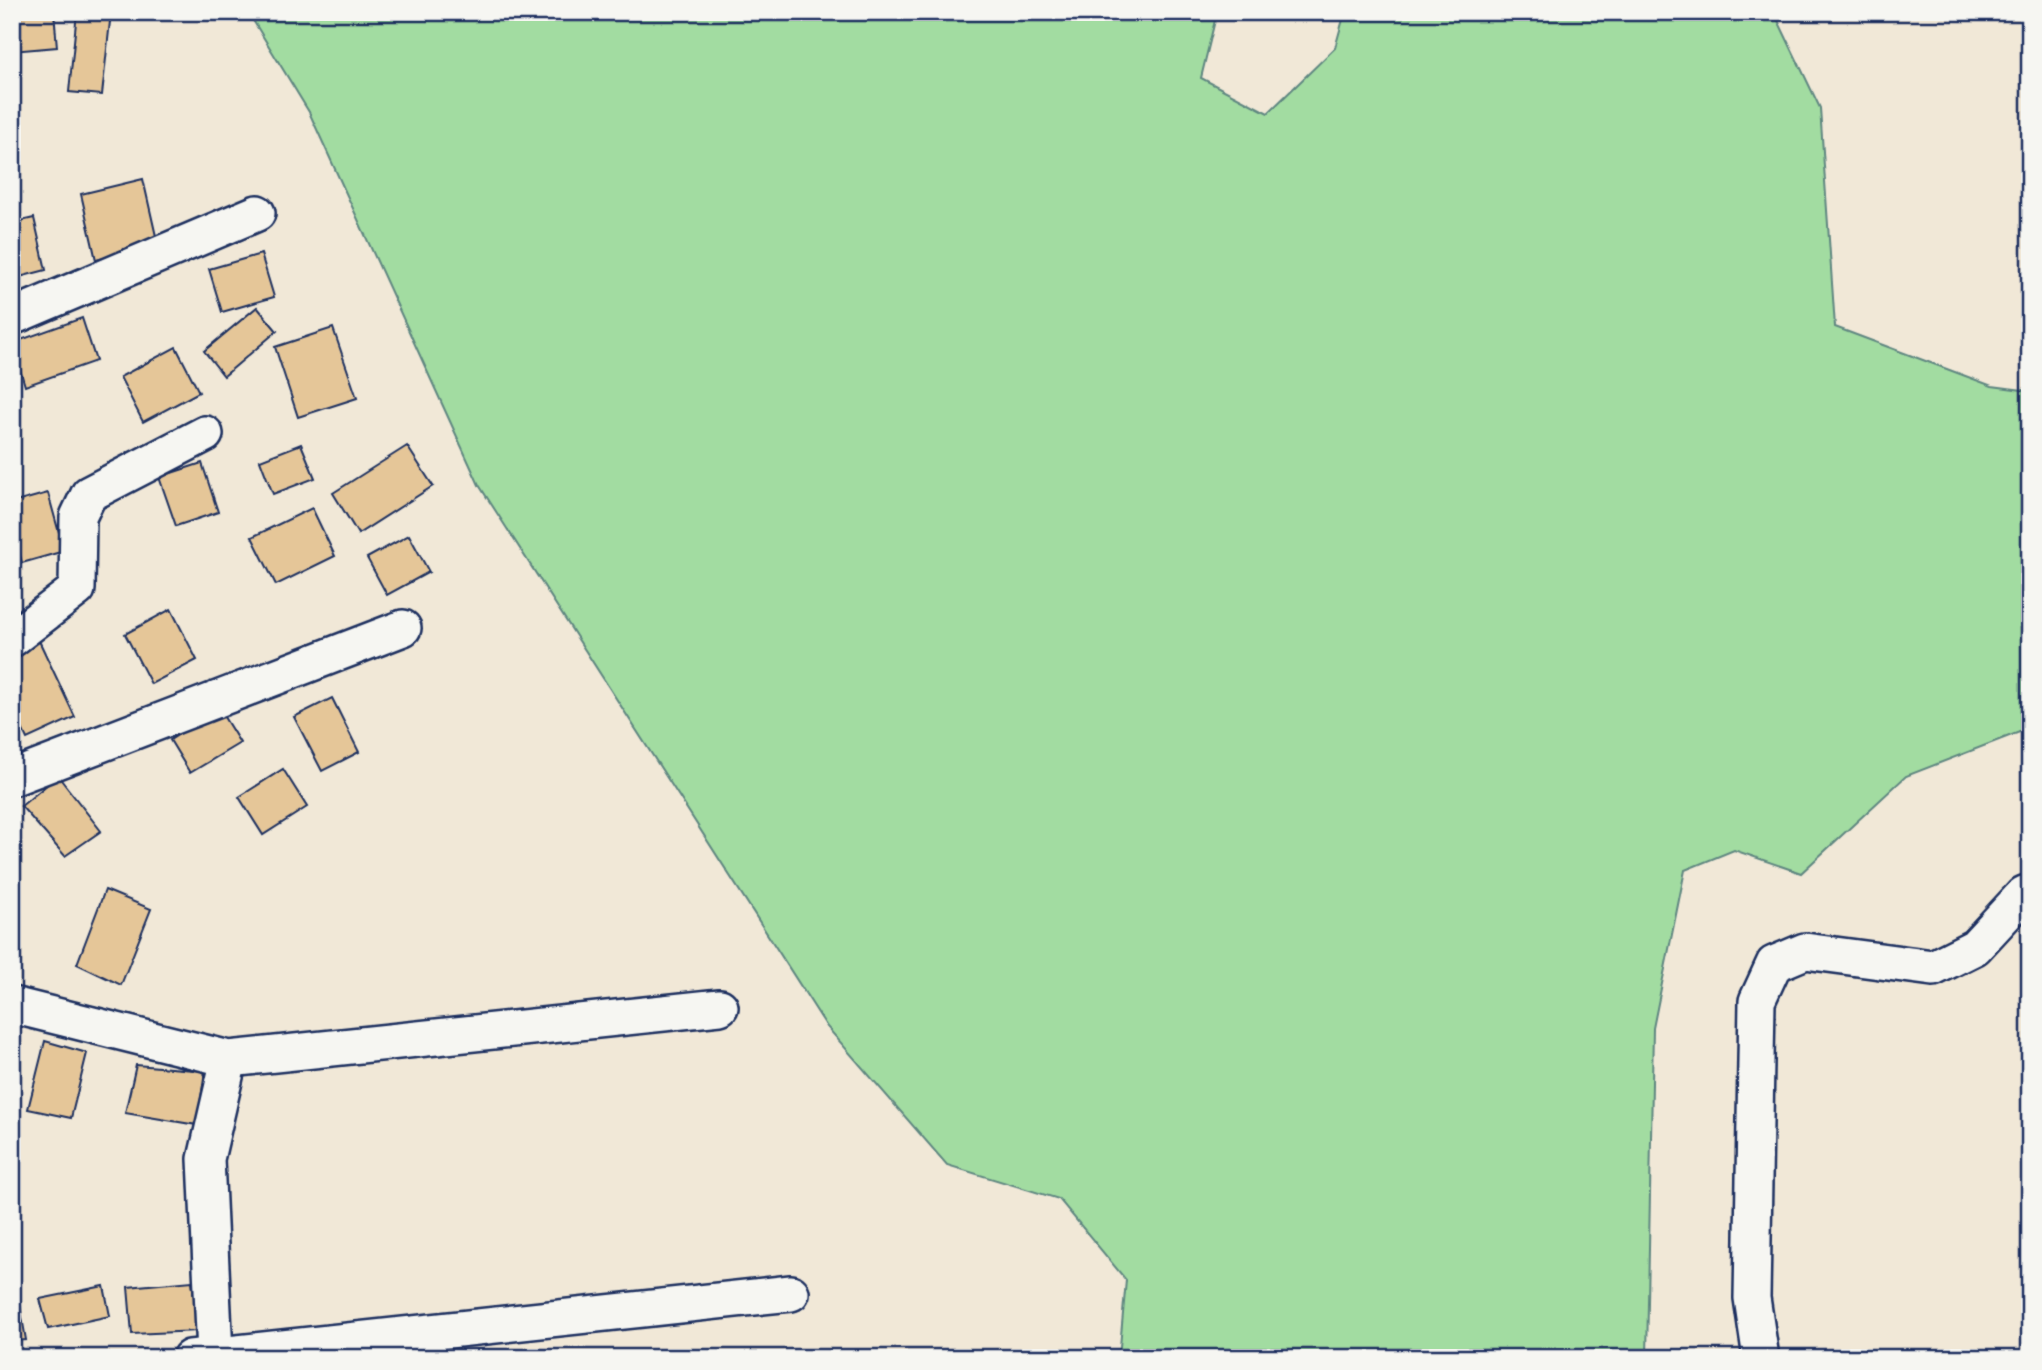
<svg xmlns="http://www.w3.org/2000/svg" width="2042" height="1370" font-family="Caveat,sans-serif">
  <style>
    .green { fill: #a2dca1; stroke: #5e8680; stroke-width: 2 }
    .building { fill: #e5c698; stroke: #1b2f5e; stroke-width: 2 }
    .lines { fill: none; stroke-linecap: round; stroke-linejoin: round }
    .minor-casing { stroke: #1b2f5e; stroke-width: 40 }
    .minor { stroke: #f6f6f2; stroke-width: 35 }
  </style>
  <rect width="100%" height="100%" fill="#f1e8d7"/>
  <filter id="ink" filterUnits="userSpaceOnUse"><feTurbulence type="fractalNoise" baseFrequency=".0143" numOctaves="2"/><feDisplacementMap in="SourceGraphic" scale="14" xChannelSelector="R" yChannelSelector="G"/><feConvolveMatrix kernelMatrix="1 2 1 2 8 2 1 2 1" color-interpolation-filters="sRGB"/></filter>
  <g filter="url(#ink)">
    <path class="green" d="M248,12H1217L1201,78L1268,113L1335,48L1345,12H1774L1820,108L1835,327L1992,386L2030,391V728L1906,776L1801,873L1734,850L1685,870L1653,1028L1647,1358H1119L1126,1280L1059,1199L947,1165L827,1027L479,485L309,112Z"/>
    <g class="building">
      <path d="M12,12H54L57,47L12,51Z"/>
      <path d="M77,12H111L102,95L69,92Z"/>
      <path d="M143,179L158,245L96,260L81,194Z"/>
      <path d="M34,218L46,270L12,279V223Z"/>
      <path d="M261,254L274,297L222,312L209,269Z"/>
      <path d="M257,307L277,331L224,376L204,351Z"/>
      <path d="M82,318L96,361L25,386L12,343Z"/>
      <path d="M333,328L357,398L298,417L275,347Z"/>
      <path d="M176,347L199,392L143,422L120,377Z"/>
      <path d="M301,444L315,478L273,494L260,460Z"/>
      <path d="M407,446L433,486L358,534L333,493Z"/>
      <path d="M202,463L218,512L176,526L159,477Z"/>
      <path d="M48,493L64,551L22,563L12,526V503Z"/>
      <path d="M312,508L335,556L276,585L252,537Z"/>
      <path d="M409,535L429,572L387,595L367,558Z"/>
      <path d="M171,609L197,660L151,684L125,634Z"/>
      <path d="M34,630L75,717L27,739L12,707V640Z"/>
      <path d="M332,698L359,752L322,771L294,717Z"/>
      <path d="M219,709L240,743L190,773L170,740Z"/>
      <path d="M283,769L307,807L263,835L239,797Z"/>
      <path d="M58,776L101,831L65,856L21,806Z"/>
      <path d="M105,890L151,909L121,985L77,964Z"/>
      <path d="M45,1041L87,1053L71,1118L28,1109Z"/>
      <path d="M136,1065L205,1071L197,1125L125,1113Z"/>
      <path d="M12,1260L26,1340L12,1341Z"/>
      <path d="M192,1281L198,1331L132,1334L128,1287Z"/>
      <path d="M104,1286L110,1316L48,1329L40,1299Z"/>
    </g>
    <g class="lines">
      <defs>
        <g id="minor">
          <path d="M12,317L257,213"/>
          <path d="M12,639L77,589L78,517L89,494L205,434"/>
          <path d="M12,778L403,628"/>
          <path d="M12,1005L229,1059L720,1007"/>
          <path d="M215,1354L206,1159L229,1059"/>
          <path d="M190,1358L791,1293"/>
          <path d="M1761,1358L1752,1298L1757,1001L1774,964L1805,951L1933,968L1975,947L2024,894L2030,892"/>
        </g>
      </defs>
      <use href="#minor" class="minor-casing"/>
      <use href="#minor" class="minor"/>
    </g>
  </g>
  <rect width="2042" height="1370" fill="none" stroke="#f6f6f2" stroke-width="42"/>
  <rect x="21" y="21" width="2000" height="1328" fill="none" stroke="#1b2f5e" stroke-width="2.5" filter="url(#ink)"/>
</svg>
